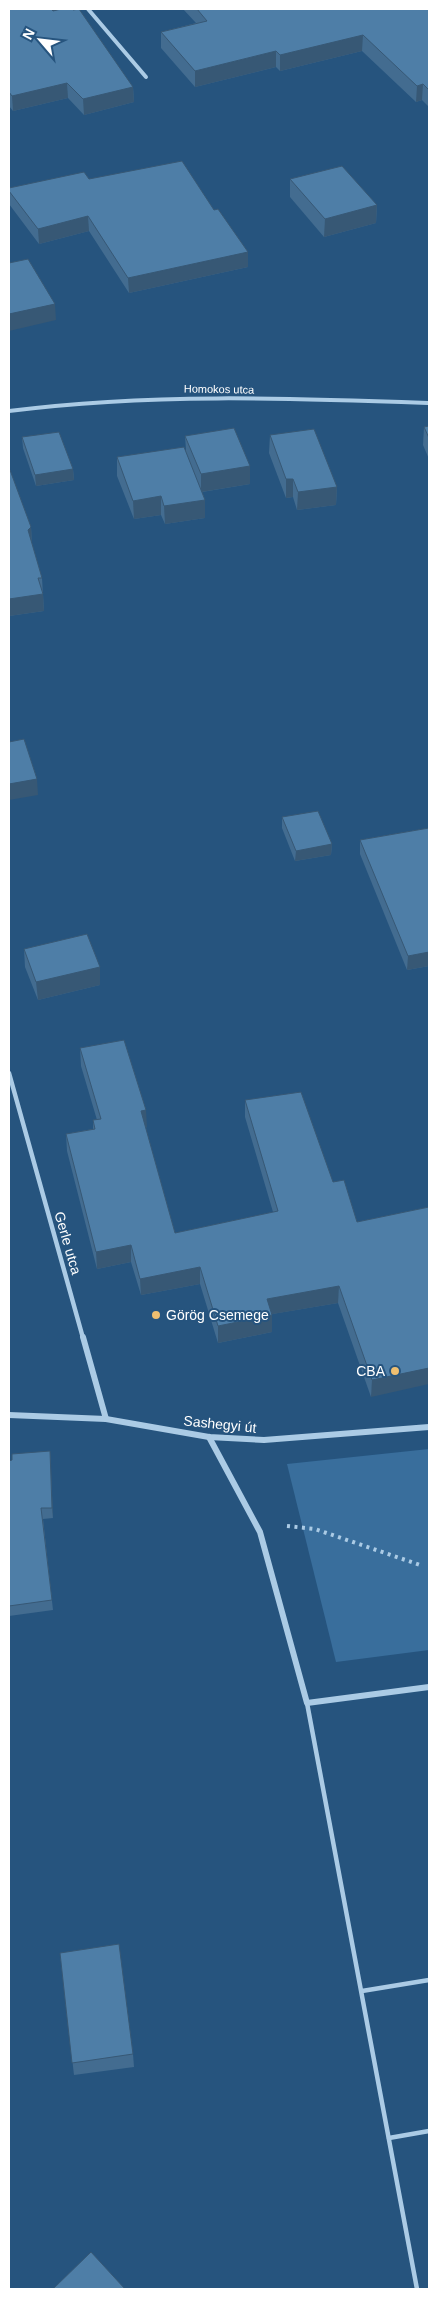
<svg xmlns="http://www.w3.org/2000/svg" width="438" height="2298" font-family="Helvetica,sans-serif">
  <style>
    .green { fill: #396e9c }
    .lines { fill: none; stroke-linecap: round; stroke-linejoin: round }
    .path { stroke: #abcbe5; stroke-width: 4; stroke-dasharray: 3 4.5; stroke-linecap: butt }
    .service { stroke: #abcbe5; stroke-width: 4.5 }
    .minor-far2 { stroke: #abcbe5; stroke-width: 4 }
    .minor-far1 { stroke: #abcbe5; stroke-width: 4.5 }
    .minor { stroke: #abcbe5; stroke-width: 6 }
    .wall { fill: #436c90 }
    .shaded-wall { fill: #375875 }
    .building { fill: #4e7ea7; stroke: #375875 }
    .poi-dot { fill: #efbf70; stroke: #26547e; stroke-width: 2 }
    .labels { text-anchor: middle; dominant-baseline: central; stroke-width: 4; stroke-linejoin: round; paint-order: stroke }
    .far-street-label { font-size: 11px; fill: #fff; stroke: #26547e }
    .street-label { font-size: 14px; fill: #fff; stroke: #26547e }
    .poi-label { font-size: 14px; fill: #fff; stroke: #26547e; text-anchor: start }
  </style>
  <rect width="100%" height="100%" fill="#26547e"/>
  <path class="green" d="M429,1449V1650L336,1662L287,1464Z"/>
  <g class="lines">
    <path class="path" d="M287,1526L315,1529L423,1566"/>
    <g class="service">
      <path d="M307,1703L417,2289"/>
      <path d="M362,1991L429,1980"/>
      <path d="M389,2138L429,2131"/>
    </g>
    <g class="minor-far2">
      <path d="M88,9L146,77"/>
      <path d="M9,411C149,393 288,398 429,403"/>
    </g>
    <path class="minor-far1" d="M9,1073L83,1338"/>
    <g class="minor">
      <path d="M83,1337L106,1419"/>
      <path d="M9,1415L106,1419L209,1437L264,1440L429,1427"/>
      <path d="M209,1437L260,1532L307,1703L429,1687"/>
    </g>
  </g>
  <g class="wall">
    <path d="M9,9L133,87L134,102L84,115L68,98L13,111L9,106Z"/>
    <path d="M183,9H429V107L422,100L416,102L362,51L280,71L276,67L195,87L161,48V32L196,23Z"/>
    <path d="M89,179L248,267L129,293L89,231L39,244L9,204V188Z"/>
    <path d="M290,179L377,205L376,223L324,237L290,197Z"/>
    <path d="M429,426V459L423,445L424,427Z"/>
    <path d="M270,435L337,487L336,505L297,510L293,497L286,498L269,453Z"/>
    <path d="M185,436L250,466V484L202,492L205,500V518L165,524L161,515L134,519L117,476V457L186,450Z"/>
    <path d="M22,437L73,469L74,480L36,486L23,448Z"/>
    <path d="M31,527L32,545L42,578L44,611L9,616Z"/>
    <path d="M282,817L332,844L331,855L295,861L282,828Z"/>
    <path d="M429,828V966L407,970L360,854V840Z"/>
    <path d="M24,949L100,967V985L38,1000L25,967Z"/>
    <path d="M80,1048L147,1127L145,1128L175,1233L273,1212L245,1117V1100L333,1182L357,1222L429,1207L371,1397L338,1303L272,1314V1332L218,1343L200,1284L141,1295L131,1262L97,1269L67,1151L66,1134L93,1129V1120H97L81,1066Z"/>
    <path d="M50,1451L53,1518L43,1519L53,1610L9,1616V1461Z"/>
    <path d="M60,1953L133,2054L134,2067L74,2075Z"/>
  </g>
  <g class="shaded-wall">
    <path d="M363,35L362,51L280,71V55Z"/>
    <path d="M276,51V67L195,87V71Z"/>
    <path d="M67,83L68,98L13,111L12,96Z"/>
    <path d="M423,84L422,100L416,102L417,86Z"/>
    <path d="M133,87L134,102L84,115L83,99Z"/>
    <path d="M377,205L376,223L324,237L325,219Z"/>
    <path d="M88,216L89,231L39,244L38,229Z"/>
    <path d="M248,252V267L129,293L128,278Z"/>
    <path d="M55,304L56,320L9,331V314Z"/>
    <path d="M250,466V484L201,492V474Z"/>
    <path d="M73,469L74,480L36,486L35,475Z"/>
    <path d="M286,479H293V497L286,498Z"/>
    <path d="M337,487L336,505L297,510L298,492Z"/>
    <path d="M161,496V515L134,519L133,501Z"/>
    <path d="M205,500V518L165,524L164,506Z"/>
    <path d="M31,527L32,544L29,547L28,530Z"/>
    <path d="M43,594L44,611L9,616V599Z"/>
    <path d="M37,779L38,795L9,800V784Z"/>
    <path d="M332,844L331,855L295,861L296,851Z"/>
    <path d="M429,952V966L407,970L408,956Z"/>
    <path d="M100,967V985L38,1000L36,982Z"/>
    <path d="M146,1110L147,1127L141,1128V1111Z"/>
    <path d="M131,1245V1262L97,1269L96,1252Z"/>
    <path d="M200,1267V1284L141,1295L140,1279Z"/>
    <path d="M339,1286L338,1303L267,1315V1299Z"/>
    <path d="M272,1315V1332L218,1343V1326Z"/>
    <path d="M429,1368V1384L371,1397L372,1380Z"/>
    <path d="M50,1451L51,1462L53,1518L52,1508Z"/>
  </g>
  <g class="building">
    <path d="M9,9H51L53,11L61,9H72L73,10L79,9L133,87L83,99L67,83L12,96L9,92Z"/>
    <path d="M197,9H429V90L423,84L417,86L363,35L280,55L276,51L195,71L161,32L207,21Z"/>
    <path d="M182,161L214,210L218,209L248,252L128,278L88,216L38,229L9,191V188L84,172L89,179Z"/>
    <path d="M342,166L377,205L325,219L290,179Z"/>
    <path d="M28,259L55,304L9,314V263Z"/>
    <path d="M429,426V438L424,427Z"/>
    <path d="M234,428L250,466L201,474L185,436Z"/>
    <path d="M314,429L337,487L298,492L293,479H286L270,435Z"/>
    <path d="M59,432L73,469L35,475L22,437Z"/>
    <path d="M184,447L205,500L164,506L161,496L133,501L117,457Z"/>
    <path d="M9,470H10L31,527L28,530L42,578H38L43,594L9,599Z"/>
    <path d="M24,739L37,779L9,784V742Z"/>
    <path d="M318,811L332,844L296,851L282,817Z"/>
    <path d="M429,828V952L408,956L360,840Z"/>
    <path d="M87,934L100,967L36,982L24,949Z"/>
    <path d="M124,1040L146,1110L141,1111L175,1233L278,1211L245,1100L301,1092L333,1182L344,1180L357,1222L429,1207V1368L372,1380L339,1286L267,1299L272,1315L218,1326L200,1267L140,1279L131,1245L96,1252L66,1134L95,1129L93,1120L101,1119L80,1048Z"/>
    <path d="M50,1451L52,1508H41L52,1600L9,1606V1461L12,1460V1454Z"/>
    <path d="M119,1944L133,2054L72,2063L60,1953Z"/>
    <path d="M91,2252L125,2289H53Z"/>
  </g>
  <g class="poi-dot">
    <circle cx="156" cy="1315" r="5"/>
    <circle cx="395" cy="1371" r="5"/>
  </g>
  <g class="labels">
    <g class="far-street-label">
      <text transform="translate(219 389) rotate(1)">Homokos utca</text>
    </g>
    <g class="street-label">
      <text transform="translate(68 1243) rotate(74)">Gerle utca</text>
      <text transform="translate(220 1424) rotate(6)">Sashegyi út</text>
    </g>
    <g class="poi-label">
      <text x="166" y="1315">Görög Csemege</text>
      <text x="385" y="1371" text-anchor="end">CBA</text>
    </g>
  </g>
  <rect width="438" height="2298" fill="none" stroke="#ffffff" stroke-width="20"/>
  <g transform="translate(40 40) rotate(298)" stroke="#26547e" stroke-width="4" paint-order="stroke">
  <path d="M0-4L9 19L0 12L-9 19Z" fill="#ffffff"/>
  <text y="-8" font-size="14" font-weight="bold" text-anchor="middle" fill="#ffffff">N</text>
  </g>
</svg>
